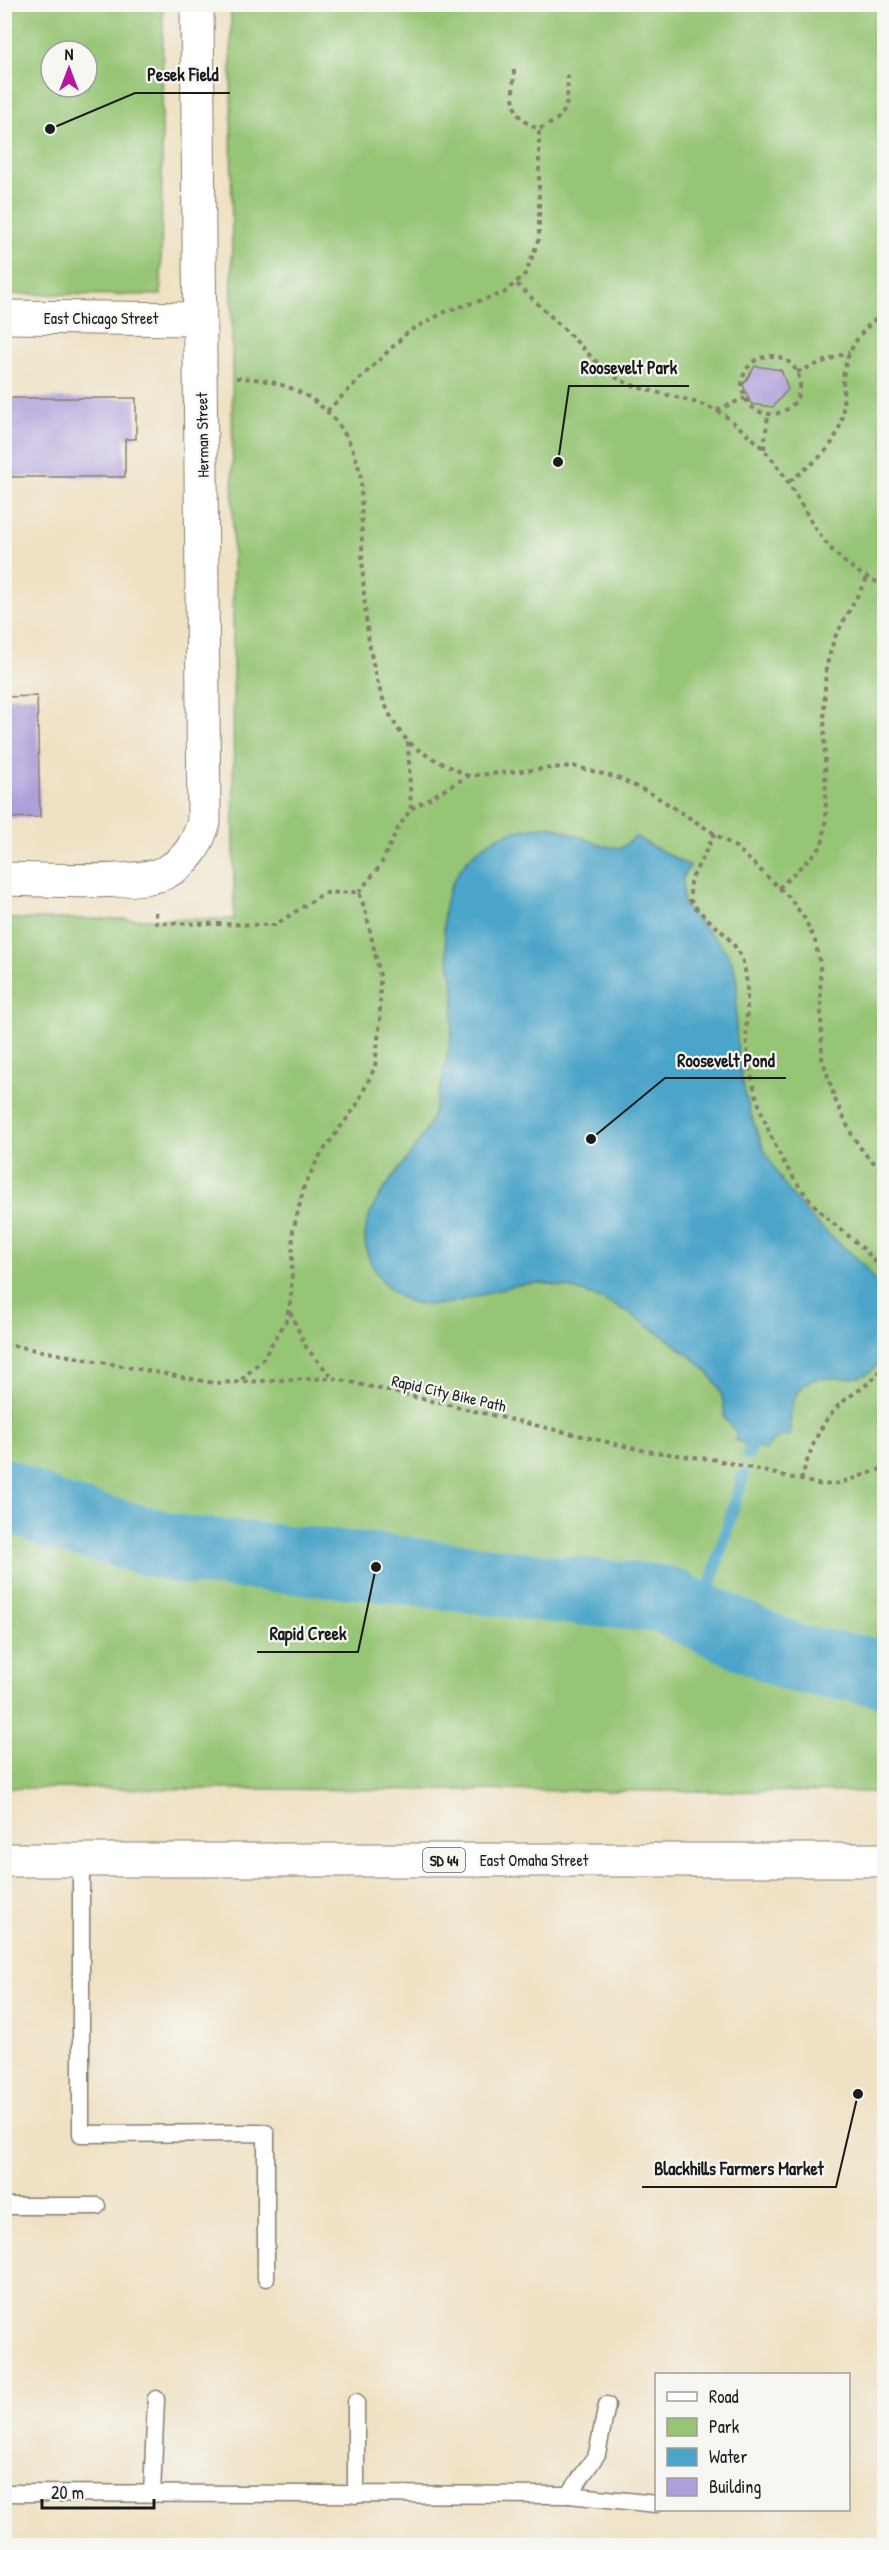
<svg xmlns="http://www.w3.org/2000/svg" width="889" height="2550" font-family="'Patrick Hand',sans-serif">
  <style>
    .green { fill: #96c574; stroke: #597048; stroke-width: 1.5; fill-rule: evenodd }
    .water { fill: #4ba4c9; stroke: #346072; stroke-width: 1.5 }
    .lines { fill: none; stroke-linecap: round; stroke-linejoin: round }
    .stream { stroke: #4ba4c9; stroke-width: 12 }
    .river { stroke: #4ba4c9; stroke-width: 68 }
    .building { fill: #ae9eda }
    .lane-casing { stroke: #867e70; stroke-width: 19 }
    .street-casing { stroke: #867e70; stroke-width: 35 }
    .primary-casing { stroke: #867e70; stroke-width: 35 }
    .path { stroke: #867e70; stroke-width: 4; stroke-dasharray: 4.5 4.5; stroke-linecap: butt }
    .lane { stroke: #fff; stroke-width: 16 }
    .street { stroke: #fff; stroke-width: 33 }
    .primary { stroke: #fff; stroke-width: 33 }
    .labels { text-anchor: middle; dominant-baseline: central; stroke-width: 4.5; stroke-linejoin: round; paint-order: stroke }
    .shield { fill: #f6f6f2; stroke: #5d5d5c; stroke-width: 1.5 }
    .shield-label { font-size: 15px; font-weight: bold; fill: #1c1c1c }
    .street-label { font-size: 16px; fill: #1c1c1c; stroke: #f6f6f2 }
    .leader { fill: none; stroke: #1c1c1c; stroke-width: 2 }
    .callout-dot { fill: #1c1c1c; stroke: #f6f6f2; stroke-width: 2 }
    .callout-label { font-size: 18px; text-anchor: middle; font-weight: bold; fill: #1c1c1c; stroke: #f6f6f2; stroke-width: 4.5; stroke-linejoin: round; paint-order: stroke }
  </style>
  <rect width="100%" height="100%" fill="#f6f6f2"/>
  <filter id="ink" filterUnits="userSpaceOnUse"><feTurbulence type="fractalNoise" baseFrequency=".0167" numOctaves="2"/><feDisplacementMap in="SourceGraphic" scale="12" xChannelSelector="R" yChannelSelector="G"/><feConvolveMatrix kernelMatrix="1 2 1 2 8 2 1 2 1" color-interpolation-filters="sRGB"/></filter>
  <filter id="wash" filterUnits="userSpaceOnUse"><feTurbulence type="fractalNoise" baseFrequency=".008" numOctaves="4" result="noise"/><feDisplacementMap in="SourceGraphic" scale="24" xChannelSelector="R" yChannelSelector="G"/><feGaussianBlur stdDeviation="1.35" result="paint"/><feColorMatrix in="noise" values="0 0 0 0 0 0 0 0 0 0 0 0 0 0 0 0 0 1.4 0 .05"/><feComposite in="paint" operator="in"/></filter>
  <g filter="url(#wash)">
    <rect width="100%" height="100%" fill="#efe1c3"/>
    <g class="green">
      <path d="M5,4L163,5L161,295L5,294ZM51,51H87V87H51Z"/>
      <path d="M231,5H884V1792L5,1788L4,919H234Z"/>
    </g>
    <path class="water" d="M552,826L603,846L621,848L635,837L690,866L683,876V904C697,925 723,940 732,963C741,982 735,1005 736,1026C737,1069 748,1118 768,1157C780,1180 797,1204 816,1223C856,1261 889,1270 884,1337C879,1425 787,1325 790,1435C778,1435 773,1440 766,1450L736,1441V1431L724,1418C727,1386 705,1367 681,1349C640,1318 600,1291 548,1284C497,1276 429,1333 387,1286C322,1215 420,1171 436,1105C445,1069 454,1034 454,996C454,973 445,952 444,929C441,885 468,847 509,833C522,828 538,828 552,826Z"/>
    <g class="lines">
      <g class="stream">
        <path d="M748,1455L751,1445"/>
        <path d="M701,1616L743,1475"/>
      </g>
      <path class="river" d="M4,1492L55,1517L182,1550L376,1567L562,1590L662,1599L795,1659L884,1673"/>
    </g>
    <g id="blocks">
      <g class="building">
        <path d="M755,366L781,370L788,389L773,407L751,404L743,385Z"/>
        <path d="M5,398H136V439H125V477H5Z"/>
        <path d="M37,696L40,817L4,818V697Z"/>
      </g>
    </g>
  </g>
  <g filter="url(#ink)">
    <use href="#blocks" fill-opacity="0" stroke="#867e70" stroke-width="1.5"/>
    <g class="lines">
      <defs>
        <g id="lane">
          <path d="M81,1860V2134L266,2133V2278"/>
          <path d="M4,2206H97"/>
          <path d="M356,2402V2495"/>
          <path d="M4,2493L569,2495L656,2504"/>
          <path d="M152,2494L156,2399"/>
          <path d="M569,2495L597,2454L607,2405"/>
        </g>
        <g id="street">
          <path d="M4,317L198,319"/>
          <path d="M4,879C38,879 141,886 166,872C188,861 197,844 204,822L197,4"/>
        </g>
        <path id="primary" d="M4,1860H884"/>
      </defs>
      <use href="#lane" class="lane-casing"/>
      <use href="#street" class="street-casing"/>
      <use href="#primary" class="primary-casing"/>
      <g class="path">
        <path d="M514,70C513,99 508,117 539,129C573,115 566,104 568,71"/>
        <path d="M517,284C536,302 555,320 573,338C587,352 600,368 617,378C648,395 686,395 717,411C730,418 742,430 753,439C808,488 805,554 884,585"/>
        <circle cx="771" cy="385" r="29"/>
        <path d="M797,372L849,352"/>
        <path d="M236,378C300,378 350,414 361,479C363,549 356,689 409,742C424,757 449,765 468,776"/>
        <path d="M717,410L745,398"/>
        <path d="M327,411L409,331L447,311L504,293L526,273L539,239V129"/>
        <path d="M764,449L768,414"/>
        <path d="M790,481C809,465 831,453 839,428C845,414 843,397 843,382C844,354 860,328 884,314"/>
        <path d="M408,742L411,809"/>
        <path d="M715,833L690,882V900C703,919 728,932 739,953C753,978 744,1020 747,1048C751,1086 762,1119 779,1153C791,1176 806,1198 825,1216C846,1236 871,1249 884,1277"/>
        <path d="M779,888L822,846L826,818L824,708L826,668L834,639L867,578"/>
        <path d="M359,892L380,866L398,828L411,809L468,776L573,766L618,778L652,794L737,848L790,898L805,919L815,941L820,963L822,1058L836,1102L852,1135L864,1153L884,1172"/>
        <path d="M156,912V923L275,925L324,893L359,892L366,913L380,976V1020L375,1067L356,1106L318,1158L304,1187L293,1231L291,1299L286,1321L262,1360L240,1381"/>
        <path d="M290,1312L307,1349L333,1378"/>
        <path d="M4,1344L214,1383L333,1378L646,1451L717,1460L822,1485L840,1483L884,1468"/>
        <path d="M801,1480C809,1454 818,1426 838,1406C853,1391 876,1384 884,1363"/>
      </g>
      <use href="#lane" class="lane"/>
      <use href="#street" class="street"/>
      <use href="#primary" class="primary"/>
    </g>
  </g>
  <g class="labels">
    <rect class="shield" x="423" y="1848" width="42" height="24" rx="4.5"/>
    <g class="shield-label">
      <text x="444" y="1860">SD 44</text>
    </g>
    <g class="street-label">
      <text x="101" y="318">East Chicago Street</text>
      <text transform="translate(202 435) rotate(-91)">Herman Street</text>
      <text transform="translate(449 1393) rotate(13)">Rapid City Bike Path</text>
      <text x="534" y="1860">East Omaha Street</text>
    </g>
  </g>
  <path class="leader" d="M50 129L135 93H230M558 462L569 386H689M591 1139L665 1078H786M376 1567L358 1652H257M858 2094L836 2187H642"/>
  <g class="callout-dot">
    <circle cx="50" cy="129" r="6"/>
    <circle cx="558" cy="462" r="6"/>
    <circle cx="591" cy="1139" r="6"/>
    <circle cx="376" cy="1567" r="6"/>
    <circle cx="858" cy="2094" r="6"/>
  </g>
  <g class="callout-label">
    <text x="183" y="81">Pesek Field</text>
    <text x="629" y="374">Roosevelt Park</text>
    <text x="726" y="1067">Roosevelt Pond</text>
    <text x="308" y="1640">Rapid Creek</text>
    <text x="739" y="2175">Blackhills Farmers Market</text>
  </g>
  <rect width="889" height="2550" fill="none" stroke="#f6f6f2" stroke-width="24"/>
  <rect x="655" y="2373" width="195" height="138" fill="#f6f6f2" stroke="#9f9f9c" stroke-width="1.5"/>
  <rect x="667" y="2392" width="30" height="9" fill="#ffffff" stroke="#9f9f9c" stroke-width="1.5"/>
  <text x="709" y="2403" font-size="18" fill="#1c1c1c">Road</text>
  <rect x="667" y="2418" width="30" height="18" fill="#96c574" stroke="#9f9f9c" stroke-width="1.5"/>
  <text x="709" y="2433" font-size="18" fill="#1c1c1c">Park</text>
  <rect x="667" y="2448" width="30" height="18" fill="#4ba4c9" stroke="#9f9f9c" stroke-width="1.5"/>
  <text x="709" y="2463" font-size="18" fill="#1c1c1c">Water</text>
  <rect x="667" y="2478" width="30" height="18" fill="#ae9eda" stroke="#9f9f9c" stroke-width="1.5"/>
  <text x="709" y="2493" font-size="18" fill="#1c1c1c">Building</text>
  <g transform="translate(69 69)"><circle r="28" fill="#f6f6f2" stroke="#9f9f9c" stroke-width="1.5"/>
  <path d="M0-4.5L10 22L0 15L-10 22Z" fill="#b5179e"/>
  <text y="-9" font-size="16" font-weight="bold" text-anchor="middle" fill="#1c1c1c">N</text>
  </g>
  <path d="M42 2499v9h112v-9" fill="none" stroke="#1c1c1c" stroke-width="3"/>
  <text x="51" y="2499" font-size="18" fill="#1c1c1c" stroke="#f6f6f2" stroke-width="4.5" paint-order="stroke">20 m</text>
</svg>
